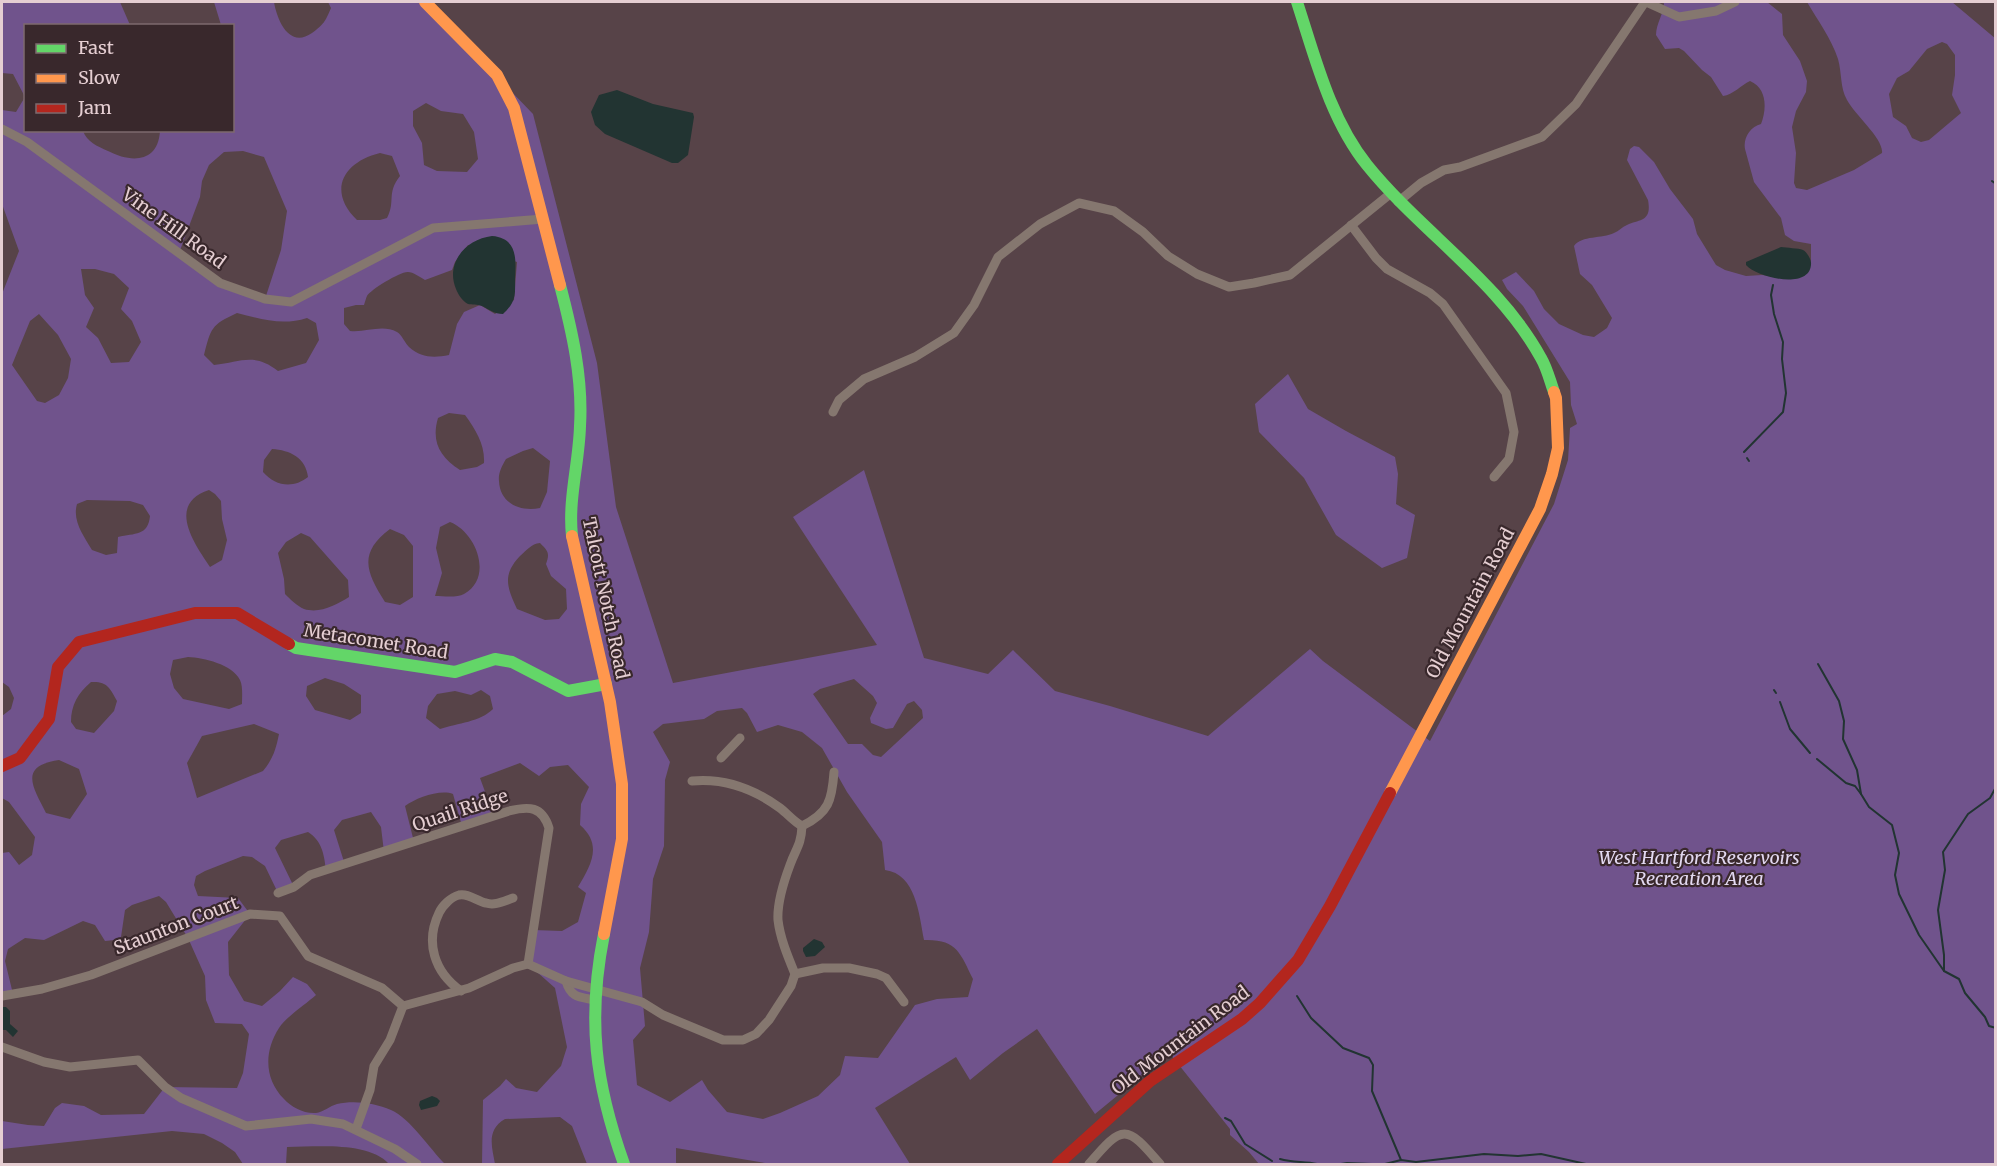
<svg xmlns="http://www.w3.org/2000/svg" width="1997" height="1166" font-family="Merriweather,serif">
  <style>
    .green { fill: #70538c; fill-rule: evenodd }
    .water { fill: #223432 }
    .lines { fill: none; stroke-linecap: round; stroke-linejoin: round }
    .stream { stroke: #223432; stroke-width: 2 }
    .street { stroke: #85776f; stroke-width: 9 }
    .fast { stroke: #63d668; stroke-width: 12 }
    .slow { stroke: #ff974d; stroke-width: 12 }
    .jam { stroke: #b3261e; stroke-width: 12 }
    .labels { text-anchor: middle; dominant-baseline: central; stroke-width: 4.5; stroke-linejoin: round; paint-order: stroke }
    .street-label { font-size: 18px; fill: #e5ced2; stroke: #39282c }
    .park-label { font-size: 18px; font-style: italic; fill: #e3d9f1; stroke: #39282c }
  </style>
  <rect width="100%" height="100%" fill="#574348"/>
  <g class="green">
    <path d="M2,2H120L130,25L26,26V130L83,131C87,142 97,146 108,151C131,163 158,163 160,131L232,130V26L221,25L214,2H274C277,20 289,49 312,33C324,24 325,22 331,8L328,2H425L533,114L597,363L616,507L673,683L877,645L793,517L864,470L924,658L988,674L1013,650L1055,691L1110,706L1208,736L1310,649L1323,661L1430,741L1554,504L1568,460L1570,428L1577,424L1571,405L1570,382L1523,306L1507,289L1502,280L1516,272L1534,291L1544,309L1559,324L1583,335L1594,337L1607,328L1612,318L1592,285L1580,274L1574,246C1582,235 1602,239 1614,233C1619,231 1622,227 1627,225C1640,219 1652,222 1648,200L1627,160L1630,149L1634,146L1639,147L1654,162L1670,189L1693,219L1697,234L1716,265L1725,270L1746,276L1762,275L1795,279L1811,261V244L1794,241L1785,235L1781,218L1754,182L1745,149C1743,138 1750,127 1761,124C1767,109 1767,88 1750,81C1741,85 1733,95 1723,96L1711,77L1702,70L1684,51L1679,48L1665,49L1656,35C1656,23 1664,14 1664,2H1767L1782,14L1783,35L1800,61L1807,81L1806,92L1796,111L1792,127L1796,153L1794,183L1796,188L1807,190L1854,170L1882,153C1884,139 1855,115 1847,100C1840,88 1842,73 1838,59C1831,38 1818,21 1807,2H1952L1996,39L1995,1164H1259L1249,1152L1230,1135V1129L1171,1055L1146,1072L1095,1114L1037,1029L1003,1053L970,1080L956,1057L875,1108L910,1164H771L676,1148V1164H587L572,1126L560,1117L505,1119C486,1130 492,1147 495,1164H482L483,1100L500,1086L506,1079L516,1088L537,1092L561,1066L567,1047L555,988L528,964L533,930L562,931L578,922L586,893L578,887C591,865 603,845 580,825L581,804L589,787L568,765L550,767L539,776L520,763L480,778L494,816L462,826L453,794C440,789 416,798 405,806L414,842L384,852L381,827L371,812L342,820L334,830L345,865L326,870C324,854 322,841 308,832L281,840L275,848L294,887L278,893L265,866L252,857L243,856L205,871L196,876L194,885L198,896L238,898L250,914L228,942L229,975L244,1001L262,1006L280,991L293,977L307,984L316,995C306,1004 286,1017 279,1028C264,1051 264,1079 284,1099C291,1107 304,1114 316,1113C323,1112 330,1106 337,1104C354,1100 375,1103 391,1110C410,1118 430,1149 445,1164H389C368,1141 316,1147 287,1147L286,1164H243L235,1152L222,1143L204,1134L172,1131L2,1149V1121L28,1125L44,1126L55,1108L62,1103L84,1106L101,1115L144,1114L165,1087L237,1088L243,1073L249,1034L242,1024L215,1023L206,1000L205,976L188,938L166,902L159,896L132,905L125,910L121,937L115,940L105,941L95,925L83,921L44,940L25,938L8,949L5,961L13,994L2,996V853L9,852L19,865L32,855L35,837L9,802L2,798V716L11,709L14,698L9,687L2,682V294L19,251L2,204V110L16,112L25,97L13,74L2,73ZM1942,42L1947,44L1955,55V75L1952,95L1961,113L1929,140L1921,142L1912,138L1906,126L1893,117L1889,94L1897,78L1909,71L1927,49ZM426,103L441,111L463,114L474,132L478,159L467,172L437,171L424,165L422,143L413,126V111ZM243,151L264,157L287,211L281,250L265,299L220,283L179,253L200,197L202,181L209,165L224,152ZM380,153L392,156L400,176C386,194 396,201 387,218L380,220H357C327,191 343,162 380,153ZM468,245L517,262L514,300L495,314L480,305L464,312L457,324L449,355C434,358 421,358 409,347C405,343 402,335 397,332C382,324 365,333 350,331L344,324V308L356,305H364C365,302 366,298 367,296C370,290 401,271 408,272C413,272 420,277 425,280L452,270L455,262ZM81,269H95L114,274L129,288L121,309L132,321L141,342L129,362L111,363L98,338L86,327L94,308L85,295ZM237,313C261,319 282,326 307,318L316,323L319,340L306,363L278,371C254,352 241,362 214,365L204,355C211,328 211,325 237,313ZM39,314L58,335L71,359L68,378L59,395L45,403L37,401L12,365L30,321ZM449,413L465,415C476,430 485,445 484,463L477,467L460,470C440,457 431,442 438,418ZM533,448L550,461L547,492L540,508C521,512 500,504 499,481C498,473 502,466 506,459L523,451ZM272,449C290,450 306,458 308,477C293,489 275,486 263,472L264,460ZM209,490L215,494L221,501L222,519L227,540L222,560L210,567C193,542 167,504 209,490ZM87,500L130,501L143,505L150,516C148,536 135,533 118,537L117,553L106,555L92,550C84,536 72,521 77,504ZM450,522C476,532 494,577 464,594C457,598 443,596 435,596L442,573L436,548L440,527ZM390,529L404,535L413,546V597L400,605L385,602C366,572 358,553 390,529ZM301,533L310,537L348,580L349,597C336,605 320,614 304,609C297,606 290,599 285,594L284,579L278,553L286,542ZM540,543C548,551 550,553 546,564L551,576L566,589L567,609L559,619L545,620L517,609C507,587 502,575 520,556C527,550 531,544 540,543ZM188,657C204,658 232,664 240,680C243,686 242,697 242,704L229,709L183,699L174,688L170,674L173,660ZM325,678L344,684L361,695V713L350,720L315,710L306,696L307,686ZM854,679L873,696L877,703L870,718L871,723L886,729L893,728L907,704L914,701L922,710L923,718L881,757L873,755L862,744H848L813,694L820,689ZM91,682C107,681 110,688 117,701L114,711L94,733L76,729L71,722C71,705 78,693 91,682ZM481,690L490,696L493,709C480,722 458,723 440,729L426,718L428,706L437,694L455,691L471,695ZM742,708L747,713L757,732L778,725L802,732L822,748L847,792L882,842L885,870C916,874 919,914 924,940C957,939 960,953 973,979L968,997L937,999L915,1005L878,1058L845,1056L840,1075L818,1096L780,1113L763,1119L727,1112L708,1090L702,1080L670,1102L637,1085L633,1040L645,1026L640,968L649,932L653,879L664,846L665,780L670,762L653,732L663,724L704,719L717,711ZM254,724L279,734C276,749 273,759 263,771L197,798L187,763L202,736ZM59,760L79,769L87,794L70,819L46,813C33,787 18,766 59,760Z"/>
    <path d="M1288,374L1308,409L1346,431L1395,457L1398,474L1396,504L1415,515L1407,558L1382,568L1336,535L1304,478L1259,432L1255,404Z"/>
  </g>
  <g class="water">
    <path d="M617,90L653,104L693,113L694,117L688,155L678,163H672L605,134L595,125L591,112L599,95Z"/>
    <path d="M492,236C518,238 516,260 515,279C515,287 516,296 512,303C510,307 506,311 503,314C494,314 490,310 482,306C477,304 472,305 468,304C462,301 458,294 456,289C445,263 466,239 492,236Z"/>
    <path d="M1781,247C1787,248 1798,248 1803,250C1807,252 1810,258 1811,262C1813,291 1757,278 1746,265V262Z"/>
    <path d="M814,939L822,942L825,947L815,956L806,957L803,951V948Z"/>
    <path d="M2,1007H6L10,1011V1024L18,1031L13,1037L6,1030H2Z"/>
    <path d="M432,1096L437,1098L440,1101L437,1106L421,1110L419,1105L420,1101Z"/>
  </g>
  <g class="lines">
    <g class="stream">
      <path d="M1992,181L1996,184"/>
      <path d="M1744,452L1783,412L1786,393L1782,359L1783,342L1774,314L1771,295L1773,285"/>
      <path d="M1747,458L1749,461"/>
      <path d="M1818,664L1839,701L1844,721L1843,739L1857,770L1861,794L1869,807L1892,825L1899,853L1895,875L1899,894L1919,935L1944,971"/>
      <path d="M1774,690L1776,693"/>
      <path d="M1780,702L1790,729L1810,753"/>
      <path d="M1817,759L1846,783L1855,786L1861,794"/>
      <path d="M1996,787L1990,798L1968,814L1943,852L1945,870L1938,910L1944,955V971L1959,979L1965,993L1985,1017L1989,1026L1996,1028"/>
      <path d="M1297,996L1311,1018L1343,1048L1369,1058L1373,1065L1372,1091L1401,1160"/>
      <path d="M1225,1118L1231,1121L1245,1144L1272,1161"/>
      <path d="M1280,1159C1293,1163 1305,1161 1317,1164"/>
      <path d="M1341,1164L1347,1163L1372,1164"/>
      <path d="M1385,1164L1401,1160L1416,1162L1484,1154L1518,1156L1541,1154L1586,1164"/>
    </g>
    <g class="street">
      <path d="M1646,2L1679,17L1716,11L1735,2"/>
      <path d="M2,129L27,142L220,283L265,299L291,302L433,228L543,219"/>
      <path d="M1398,202L1421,183L1444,170L1460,167L1542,137L1576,104L1645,2"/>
      <path d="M1351,225L1376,258L1387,269L1430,293L1443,304L1506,393L1514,432L1509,459L1494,477"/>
      <path d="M833,412L839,400L864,379L915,357L954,333L974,305L998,257L1040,224L1079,203L1114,211L1143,232L1168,256L1197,274L1229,287L1254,283L1290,275L1390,194"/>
      <path d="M721,758L740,738"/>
      <path d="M692,781C724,778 754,789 780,808C788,814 793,821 802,826"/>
      <path d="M802,826C829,813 832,800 834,772"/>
      <path d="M278,893L294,887L310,875L509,811C529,806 542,806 549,828L528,964"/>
      <path d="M795,974L823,968H849L877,974L886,978L904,1002"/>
      <path d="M566,981C571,998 579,997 595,1000"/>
      <path d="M461,991C434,972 425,942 439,913C442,906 451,897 459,895C468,893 477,901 486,903C495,906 504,901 513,898"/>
      <path d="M2,996L42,989L91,975L250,914L280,916L308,956L382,988L403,1006"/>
      <path d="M403,1006L469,988L513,968L528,964L566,981L642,1002L663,1015L723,1040H743L756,1034L769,1020L791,986L795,974C788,957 780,938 778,920C777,903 784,881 790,865C796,848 801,846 802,826"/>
      <path d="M2,1047L44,1062L70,1067L138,1060L165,1087L181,1098L246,1126L311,1119L343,1124L395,1149L417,1164"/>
      <path d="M356,1129L370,1090L374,1066L390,1040L403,1006"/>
      <path d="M1089,1164C1123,1124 1126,1124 1160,1164"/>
    </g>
    <g class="fast">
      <path d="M1297,2C1315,57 1330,119 1367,165C1421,232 1499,281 1541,358C1547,368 1550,381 1554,392"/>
      <path d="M560,285C572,331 583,378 580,426C579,463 568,499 572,536"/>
      <path d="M289,644L296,648L455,672L495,659L512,662L568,691L606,684"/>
      <path d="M604,934C587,1019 595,1083 624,1164"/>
    </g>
    <g class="slow">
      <path d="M425,2L497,75L514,108L560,285"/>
      <path d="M572,536L610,702L622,784V839L604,934"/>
      <path d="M1390,793L1540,509L1552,474L1558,448L1556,398L1554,392"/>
    </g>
    <g class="jam">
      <path d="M2,766L20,758L49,719L58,667L79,642L195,613H237L289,644"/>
      <path d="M1058,1164L1150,1081L1242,1019L1260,1003L1298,960L1330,906L1390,793"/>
    </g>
  </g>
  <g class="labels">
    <g class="street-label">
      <text transform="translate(174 228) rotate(36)">Vine Hill Road</text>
      <text transform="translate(606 598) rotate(78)">Talcott Notch Road</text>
      <text transform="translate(1470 603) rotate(-62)">Old Mountain Road</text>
      <text transform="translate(376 641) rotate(9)">Metacomet Road</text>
      <text transform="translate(460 810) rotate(-18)">Quail Ridge</text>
      <text transform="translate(176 925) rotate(-21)">Staunton Court</text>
      <text transform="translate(1180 1040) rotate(-37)">Old Mountain Road</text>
    </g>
    <g class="park-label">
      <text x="1699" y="857">West Hartford Reservoirs<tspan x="1699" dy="21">Recreation Area</tspan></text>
    </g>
  </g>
  <rect width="1997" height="1166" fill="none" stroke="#e5ced2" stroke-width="6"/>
  <rect x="24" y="24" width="210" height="108" fill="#39282c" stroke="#7e6a6e" stroke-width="1.5"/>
  <rect x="36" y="44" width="30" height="9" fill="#63d668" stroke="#7e6a6e" stroke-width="1.5"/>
  <text x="78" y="54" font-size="18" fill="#e5ced2">Fast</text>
  <rect x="36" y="74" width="30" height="9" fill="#ff974d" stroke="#7e6a6e" stroke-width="1.5"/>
  <text x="78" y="84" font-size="18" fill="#e5ced2">Slow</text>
  <rect x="36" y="104" width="30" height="9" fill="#b3261e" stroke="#7e6a6e" stroke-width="1.5"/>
  <text x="78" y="114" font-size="18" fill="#e5ced2">Jam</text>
</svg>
